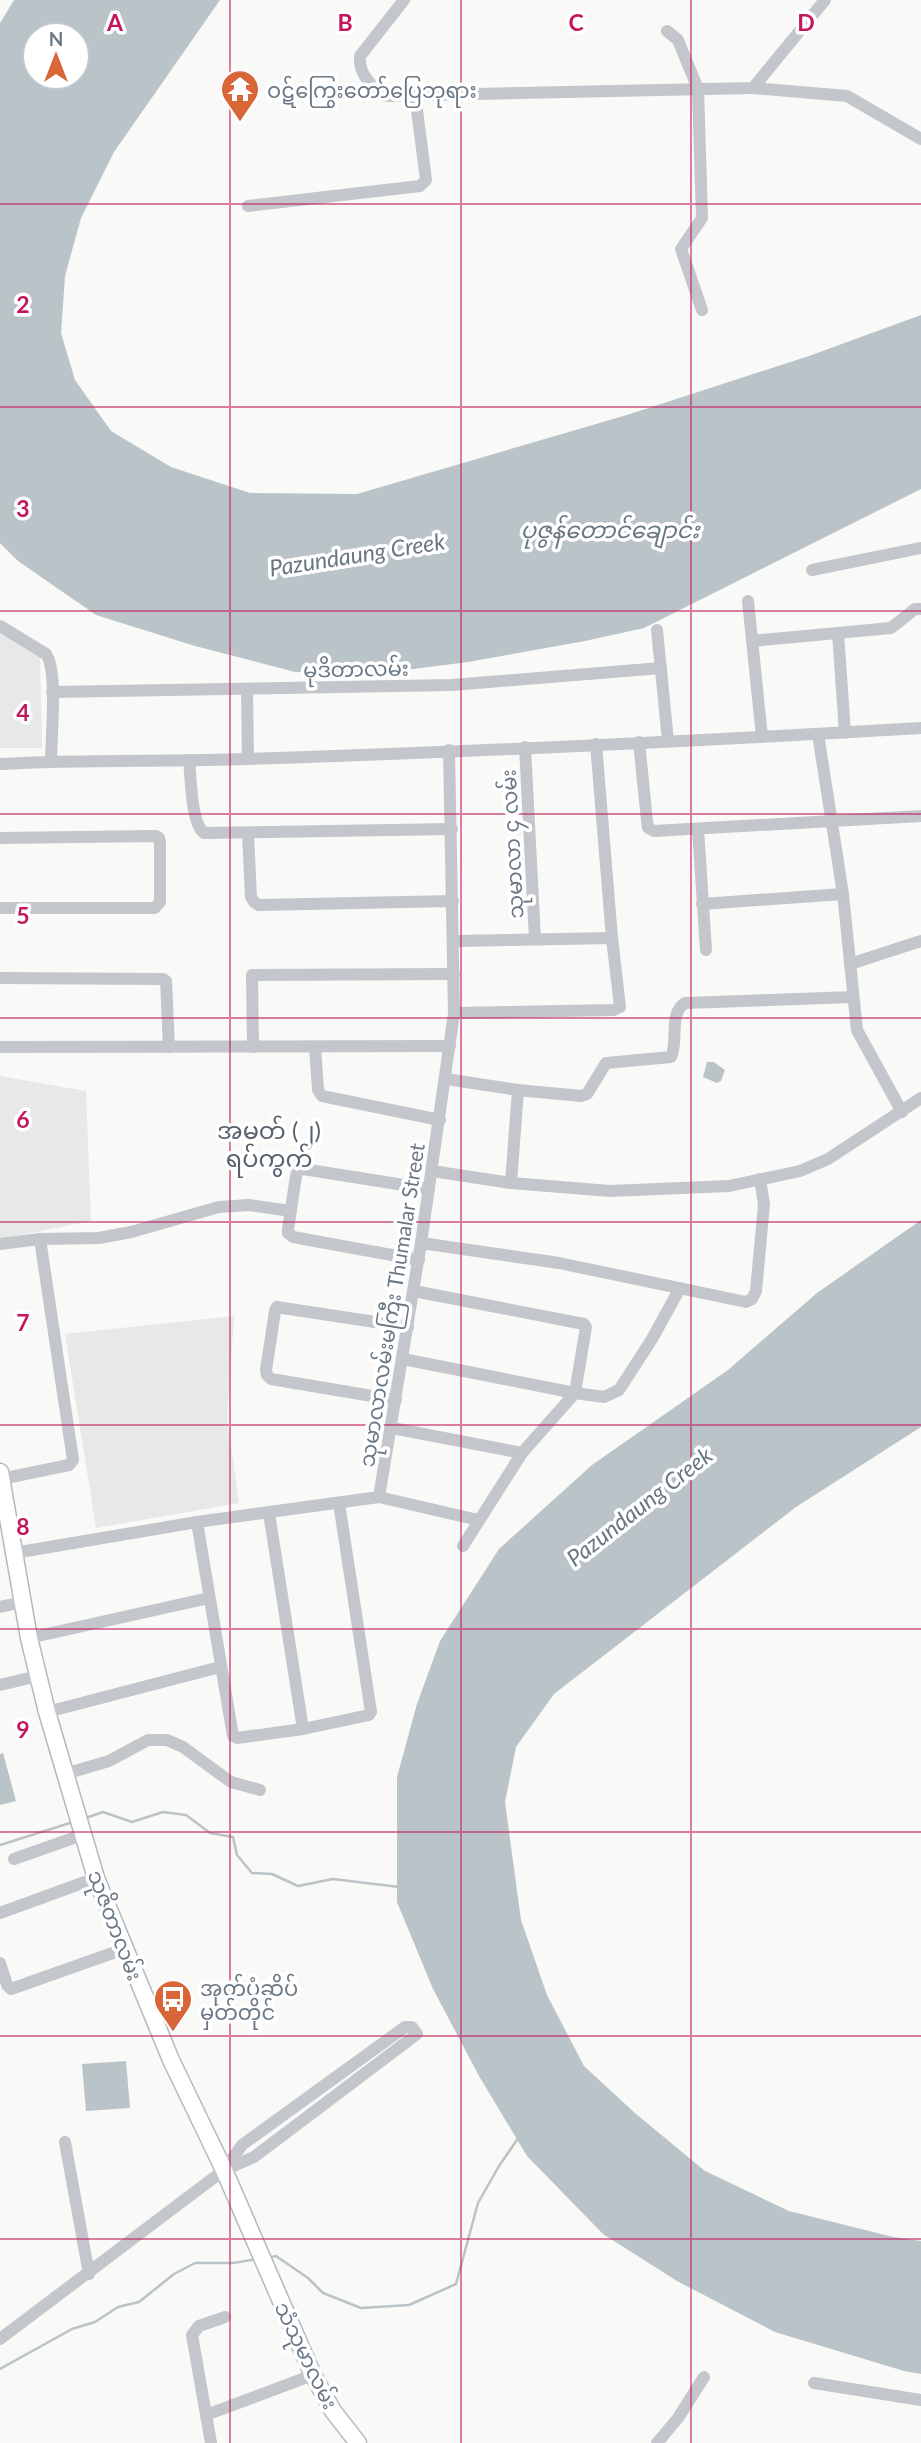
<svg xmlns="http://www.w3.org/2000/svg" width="921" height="2443" font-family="Lato,'Noto Sans Myanmar',sans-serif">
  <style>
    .built { fill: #e7e8e8 }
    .water { fill: #bac3c8; fill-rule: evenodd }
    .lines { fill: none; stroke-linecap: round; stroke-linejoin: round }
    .stream { stroke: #bac3c8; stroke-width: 2.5 }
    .major-casing { stroke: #b4b8bd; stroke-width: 19 }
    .minor { stroke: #c3c6ca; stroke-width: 12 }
    .major { stroke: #fff; stroke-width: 16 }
    .grid { fill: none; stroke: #c2185b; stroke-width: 2; stroke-opacity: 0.55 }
    .labels { text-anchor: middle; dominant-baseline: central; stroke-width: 7; stroke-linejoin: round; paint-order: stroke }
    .poi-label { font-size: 21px; fill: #6a7886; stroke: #fff; text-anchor: start }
    .street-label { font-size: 21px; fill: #6a7886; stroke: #fff }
    .water-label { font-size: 23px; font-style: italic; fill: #677881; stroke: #fff }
    .quarter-label { font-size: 24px; fill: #58626c; stroke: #fff }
    .grid-label { font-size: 23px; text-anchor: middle; font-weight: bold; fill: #c2185b; stroke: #fff; stroke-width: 7; stroke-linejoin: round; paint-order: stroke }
  </style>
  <rect width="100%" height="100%" fill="#f9f9f7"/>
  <g class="built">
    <path d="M0,630L40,653L42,748H0Z"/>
    <path d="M0,1076L86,1091L91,1221L0,1239Z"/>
    <path d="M234,1316L227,1418L239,1503L96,1528L65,1334Z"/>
  </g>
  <g class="water">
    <path d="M14,0H220L114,152L81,218L65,276L61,333L75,380L111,431L171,467L250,493L357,494L627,415L809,356L921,315V489L644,628L585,641L468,662L390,672H295L195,646L96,615L18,561L0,543V23ZM35,35H77V77H35Z"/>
    <path d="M707,1062H714L725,1070L721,1081L717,1083L703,1077Z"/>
    <path d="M921,1220V1427L796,1507L554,1694L516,1747L505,1802L521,1920L547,1995L584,2066L636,2114L705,2171L789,2211L893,2237L921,2241V2374L904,2371L775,2332L677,2281L603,2234L527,2156L479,2076L433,1989L397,1902V1777L417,1704L440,1641L499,1549L592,1465L728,1370L817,1293Z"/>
    <path d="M3,1753L16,1801L0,1805V1754Z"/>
    <path d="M126,2061L130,2108L86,2111L82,2064Z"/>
  </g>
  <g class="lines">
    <g class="stream">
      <path d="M83,1819L103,1812L132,1822L163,1812L186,1815L210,1833L233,1837L237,1855L252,1873L272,1874L298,1886L333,1879L399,1887"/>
      <path d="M0,1845L73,1822"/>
      <path d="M267,2258L276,2256L308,2278L323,2293L361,2308L409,2305L456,2284L478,2203L499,2166L519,2137"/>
      <path d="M0,2369L72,2329L95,2322L118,2307L139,2302L174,2274L195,2263H233L257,2259"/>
    </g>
    <defs>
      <path id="major" d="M0,1472L29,1638L47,1712L96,1878L171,2060L224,2170L313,2375L333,2411L358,2443"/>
    </defs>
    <use href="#major" class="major-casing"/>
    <g class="minor">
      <path d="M404,0L360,56C358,74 371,85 384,96L753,88L825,0"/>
      <path d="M667,31L678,40L698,89L702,218L681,249L702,310"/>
      <path d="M753,88L847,96L921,139"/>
      <path d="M248,206L420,186L426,180L415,95"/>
      <path d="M812,570L921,548"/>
      <path d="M748,601L762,737"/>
      <path d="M0,626L46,654C58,670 51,739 51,761"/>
      <path d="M657,630L668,741"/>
      <path d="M838,633L845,733"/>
      <path d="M752,641L891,628L915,609H921"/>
      <path d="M247,689L248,759"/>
      <path d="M52,692L452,685L661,668"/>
      <path d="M818,734L843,894L857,1030L902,1112"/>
      <path d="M639,742L647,821L648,828L654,831L921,816"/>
      <path d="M525,747L535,939"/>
      <path d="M189,760C191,778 191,823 204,833L452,829"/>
      <path d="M0,764C83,759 166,762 249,759C473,752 697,741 921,728"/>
      <path d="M698,829L706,950"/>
      <path d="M248,834L251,897L254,902L259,905L453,901"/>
      <path d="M0,838L156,836L159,838L160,842V902L155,908H0"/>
      <path d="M702,904L843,894"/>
      <path d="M454,941L612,938"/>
      <path d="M850,964L921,941"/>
      <path d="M0,978L163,979L166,981L169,1047"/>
      <path d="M454,1013L614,1010L620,1007L612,938L596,744"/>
      <path d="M0,1047L450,1046"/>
      <path d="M253,1047L252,975L454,974"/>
      <path d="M315,1047L318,1090L322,1096L440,1120"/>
      <path d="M446,1079L518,1090L581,1096L587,1094L606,1063L671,1057C679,1041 668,1014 685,1003L853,997"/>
      <path d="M432,1171L511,1183L610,1191L729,1186L800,1171L828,1159L921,1098"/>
      <path d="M511,1183L518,1090"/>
      <path d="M421,1243L559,1263L746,1302L752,1299L756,1291L764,1204L760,1179"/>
      <path d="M0,1244L40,1239L99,1238L131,1232L219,1207L249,1205L291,1211"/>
      <path d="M419,1260L293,1237L288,1233V1229L296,1176L298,1170L303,1169L429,1189"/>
      <path d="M414,1291L584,1324L586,1327L575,1393"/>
      <path d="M403,1359L575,1393L604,1397L619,1390L652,1339L680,1288"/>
      <path d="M396,1400L271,1379L267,1375L266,1370L275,1311L277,1307L283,1308L408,1327"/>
      <path d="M392,1428L522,1453"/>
      <path d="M1,1479L69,1465L73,1460L40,1239"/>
      <path d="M379,1497L478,1520"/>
      <path d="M269,1513L303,1729"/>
      <path d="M197,1522L233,1736L237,1738L303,1729L369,1715L371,1712L339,1503"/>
      <path d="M463,1546L522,1453L575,1393"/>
      <path d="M14,1553L197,1522L379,1497L421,1243L454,1013L449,750"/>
      <path d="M0,1607L23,1602"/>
      <path d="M29,1638L209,1598"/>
      <path d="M0,1685L38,1676"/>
      <path d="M47,1712L220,1667"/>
      <path d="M65,1774L109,1761L148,1740H167L183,1747L231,1782L260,1790"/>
      <path d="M14,1859L82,1835"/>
      <path d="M0,1913L96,1878"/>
      <path d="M0,1963L7,1985L11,1989L124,1949"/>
      <path d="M65,2142L89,2274"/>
      <path d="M0,2339L224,2170L242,2145L405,2027H412L417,2034L254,2157L224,2170"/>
      <path d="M814,2383L921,2400"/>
      <path d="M206,2415L313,2375"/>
      <path d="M211,2443L192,2335L199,2326L225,2317"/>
      <path d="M657,2443L678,2418L704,2377"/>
    </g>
    <use href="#major" class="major"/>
  </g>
  <path class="grid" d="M230,0V2443M461,0V2443M691,0V2443M0,204H921M0,407H921M0,611H921M0,814H921M0,1018H921M0,1222H921M0,1425H921M0,1629H921M0,1832H921M0,2036H921M0,2239H921"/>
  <defs>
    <symbol id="temple-pin" viewBox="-11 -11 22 30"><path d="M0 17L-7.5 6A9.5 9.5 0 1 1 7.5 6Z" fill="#d86639" stroke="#fff"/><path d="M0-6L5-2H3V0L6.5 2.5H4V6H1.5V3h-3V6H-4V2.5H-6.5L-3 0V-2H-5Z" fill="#fff"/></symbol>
    <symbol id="bus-pin" viewBox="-11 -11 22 30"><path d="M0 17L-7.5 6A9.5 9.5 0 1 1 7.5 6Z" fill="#d86639" stroke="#fff"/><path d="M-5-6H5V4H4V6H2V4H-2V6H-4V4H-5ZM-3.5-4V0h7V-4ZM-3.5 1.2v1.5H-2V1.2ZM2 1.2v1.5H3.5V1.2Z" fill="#fff"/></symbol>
  </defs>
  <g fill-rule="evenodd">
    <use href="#temple-pin" x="218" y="67" width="44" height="60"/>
    <use href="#bus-pin" x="151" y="1977" width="44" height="60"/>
  </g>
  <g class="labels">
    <g class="poi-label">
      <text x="267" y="89">ဝဋ်ကြွေးတော်ပြေဘုရား</text>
      <text x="200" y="1987">အုတ်ပုံဆိပ်<tspan x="200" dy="24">မှတ်တိုင်</tspan></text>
    </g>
    <g class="street-label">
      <text transform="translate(356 668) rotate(-1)">မုဒိတာလမ်း</text>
      <text transform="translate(511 844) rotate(-93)">သုမာလာ ၄ လမ်း</text>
      <text transform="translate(391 1305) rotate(-81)">သုမာလာလမ်းမကြီး Thumalar Street</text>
      <text transform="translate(116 1925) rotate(69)">သုဇိတာလမ်း</text>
      <text transform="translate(307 2355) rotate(64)">သံသုမာလမ်း</text>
    </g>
    <g class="water-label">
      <text x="610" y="529">ပုဇွန်တောင်ချောင်း</text>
      <text transform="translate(357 554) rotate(-9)">Pazundaung Creek</text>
      <text transform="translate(639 1506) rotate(-38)">Pazundaung Creek</text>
    </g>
    <g class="quarter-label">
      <text x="269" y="1129">အမှတ် (၂)<tspan x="269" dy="28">ရပ်ကွက်</tspan></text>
    </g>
  </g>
  <g class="grid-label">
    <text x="115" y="31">A</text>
    <text x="345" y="31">B</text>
    <text x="576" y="31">C</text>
    <text x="806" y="31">D</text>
    <text x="23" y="313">2</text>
    <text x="23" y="517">3</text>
    <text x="23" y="721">4</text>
    <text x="23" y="924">5</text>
    <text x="23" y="1128">6</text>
    <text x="23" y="1331">7</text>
    <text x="23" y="1535">8</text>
    <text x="23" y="1738">9</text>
  </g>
  <g transform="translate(56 56)"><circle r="33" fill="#ffffff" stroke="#c3c9cf" stroke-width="2"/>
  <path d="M0-5L12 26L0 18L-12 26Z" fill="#d86639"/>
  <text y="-10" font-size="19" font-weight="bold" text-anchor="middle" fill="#6a7886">N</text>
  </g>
</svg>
